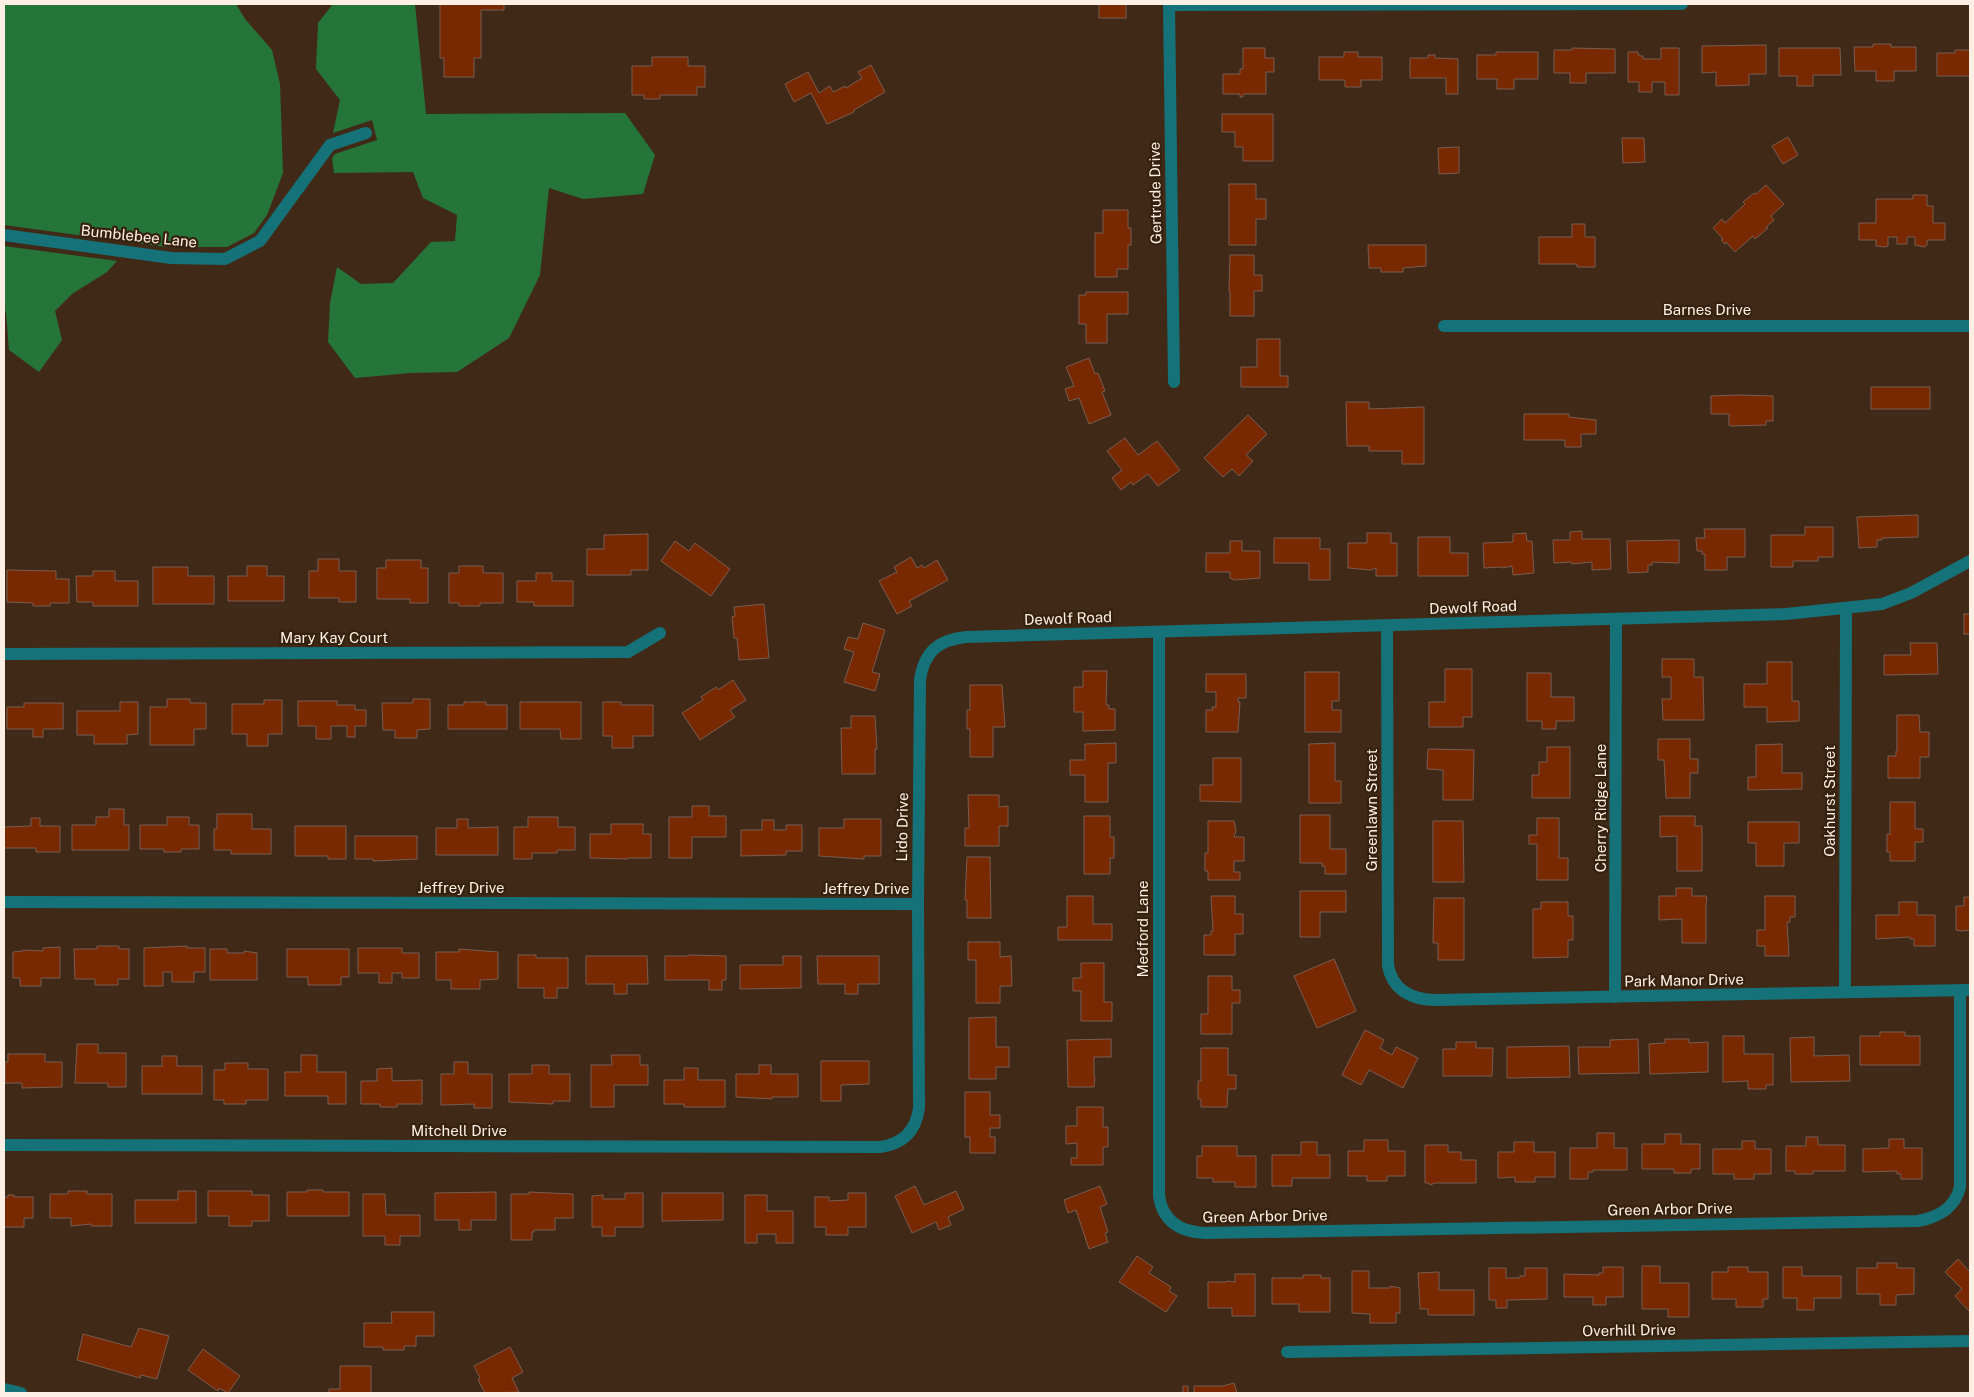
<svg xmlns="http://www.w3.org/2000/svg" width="1974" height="1397" font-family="'Public Sans',sans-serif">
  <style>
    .forest { fill: #25753a }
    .building { fill: #782901; stroke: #7b5c50 }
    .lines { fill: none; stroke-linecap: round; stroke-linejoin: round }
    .minor { stroke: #157278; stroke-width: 12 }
    .labels { text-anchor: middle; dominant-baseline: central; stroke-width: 4.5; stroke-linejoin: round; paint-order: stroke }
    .street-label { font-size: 15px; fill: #fdefe3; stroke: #35210d }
  </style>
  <rect width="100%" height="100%" fill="#402a17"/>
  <g class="forest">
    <path d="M4,4H236L245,19L272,50L280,84L283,173L267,215L254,233L227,247H166L4,225Z"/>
    <path d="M333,4H415L426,114L625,113L655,155L643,194L583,199L549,188L540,275L509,338L457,372L411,373L355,378L328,342L330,303L337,267L361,284L393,283L431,242L455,241L457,215L423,198L413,172L334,173L332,158L335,154L377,140L372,120L333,133L340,100L316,69L318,23Z"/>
    <path d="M4,246L117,261L107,272L72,294L55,311L62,340L39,372L9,350L6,312L4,310Z"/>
  </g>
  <g class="building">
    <path d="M440,4H504V10H481V58H474V77H444V58H440Z"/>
    <rect x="1099" y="4" width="27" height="14"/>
    <path d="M1873,44H1891V47H1916V71H1894V81H1876V71H1855L1854,47H1873Z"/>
    <path d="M1766,45V74H1749V85L1716,86V72L1702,73V46Z"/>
    <path d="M1243,48H1265V58H1274V72H1266V94H1243V97H1240V94H1223V74H1240V69H1243Z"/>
    <path d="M1572,48L1615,49V73H1586V83H1570V73H1554V50H1572Z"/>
    <path d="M1661,48H1679V95H1665V82H1652V92H1639V82H1628V52H1638L1639,56H1643V59H1661Z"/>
    <path d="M1779,48H1840L1841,75H1813V86H1797V76H1779Z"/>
    <path d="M1955,50H1970V76H1937V53H1955Z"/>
    <path d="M1344,52H1358V57H1382V80H1361V87H1345V80H1319V57H1344Z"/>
    <path d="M1496,52H1538V79H1514V89H1497V79H1477V55H1496Z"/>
    <path d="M1428,55H1435V58L1458,59V94H1446V78H1410V58H1428Z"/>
    <path d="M652,57H688V66H705V87H697V95H660V99H644V95H632V66H652Z"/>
    <path d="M871,65L885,92L854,110V112L827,124L811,93L794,102L785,84L808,72L819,93L830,86L833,92L845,86L846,88L862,78L858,72Z"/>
    <path d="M1222,114H1273V161H1243V147H1235V132H1222Z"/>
    <path d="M1788,137L1798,155L1783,164L1772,146Z"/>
    <path d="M1622,138H1644L1645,162L1623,163Z"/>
    <path d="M1459,147V173L1439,174L1438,148Z"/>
    <path d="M1229,184H1256V199H1266V219H1256V245H1229Z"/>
    <path d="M1766,185L1784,204L1771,216L1774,220L1766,227L1768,228L1755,239L1753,236L1735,252L1726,242L1725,244L1721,240L1723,239L1713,228L1722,219L1725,223L1745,204L1743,202L1754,193L1756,194Z"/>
    <path d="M1913,195H1927V206H1933V223H1945V240H1927V245L1924,247L1915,245V237H1907V244H1897V237H1888V246L1885,247L1876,246V240H1859V223H1876V199H1913Z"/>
    <path d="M1103,210H1128V228H1131V245H1128V269H1117V277H1095V233H1103Z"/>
    <path d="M1572,224H1585V237H1595V267H1577V264H1539V237H1572Z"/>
    <path d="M1368,245H1426V266L1403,268V272H1381V268H1369Z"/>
    <path d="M1230,255H1254V275H1262V291H1254V316H1230V292H1229Z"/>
    <path d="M1086,292H1128V314H1107V343H1086V324H1079V295H1086Z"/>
    <path d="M1257,339H1280V376H1288V387H1241V367H1257Z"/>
    <path d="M1089,358L1095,374L1098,373L1105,391L1102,392L1111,415L1089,424L1079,398L1069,401L1065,389L1074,386L1066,367Z"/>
    <rect x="1871" y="387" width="59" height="22"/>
    <path d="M1738,395L1773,396V421H1766V425L1731,426L1729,425V414H1711V396Z"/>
    <path d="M1346,402H1369V409L1424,407V464H1402V451H1369V446H1347Z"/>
    <path d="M1524,414H1569V417L1596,420V434H1581V447H1565V440H1524Z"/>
    <path d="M1248,415L1267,434L1246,455L1253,461L1239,476L1232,469L1223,477L1204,458Z"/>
    <path d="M1125,438L1138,455L1157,441L1180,470L1158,486L1148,474L1133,485L1131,482L1121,490L1112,478L1122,470L1107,451Z"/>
    <path d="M1918,515V537L1882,538V540H1877V547L1859,548L1857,517Z"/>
    <path d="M1805,527H1833V557H1818V561H1793V567H1771V535H1805Z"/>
    <path d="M1704,529H1745V557H1727V570H1705V554H1702V551H1697L1696,538H1705Z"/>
    <path d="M1582,531V539H1610L1611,569L1592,570V562L1572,564L1571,562L1554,563L1553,540H1570V532Z"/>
    <path d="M1367,533H1391V543H1397V576H1376V568L1371,570L1348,568V543H1367Z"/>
    <path d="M1526,533L1527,541H1532L1534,573L1513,575L1512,566L1502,568L1501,567L1484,568L1483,543L1513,542V534Z"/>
    <path d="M648,534V570H631V575H587V549H604V535Z"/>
    <path d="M1418,537H1450V553H1468V576H1418Z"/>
    <path d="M1274,538H1320V549H1330V580H1309V563H1274Z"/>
    <path d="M1679,540V563L1652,562V565H1648V572L1628,573L1627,541Z"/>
    <path d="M675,541L689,551L695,543L730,569L711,596L661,561Z"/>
    <path d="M1230,541H1242V551H1260V578L1235,580L1230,578V572H1206V553H1230Z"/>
    <path d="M911,557L917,568L922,565L924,568L937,560L948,580L909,601L912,606L897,614L879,581L897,572L894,567Z"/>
    <path d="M318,559H339V571H356V602H339V598H309V571H318Z"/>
    <path d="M386,560H421V568H428V603H410V599H377V568H386Z"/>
    <path d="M247,566H267V576H284V601H228V576H247Z"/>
    <path d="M459,566H483V573H503V603H480V606H459V603H449V573H459Z"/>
    <path d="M153,567H188V576H214V604H153Z"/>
    <path d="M7,570L56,571V579H69V603H50V606H33V603L7,602Z"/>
    <path d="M93,571H115V581H138V606H93V602H77L76,576H93Z"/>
    <path d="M536,573H552V581H573V606H534V602H517V581H536Z"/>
    <path d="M764,604L769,658L739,660L737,638H734L732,617L735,616L734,607Z"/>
    <rect x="1964" y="614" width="6" height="20"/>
    <path d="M863,623L885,630L872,672L880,674L875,691L844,682L854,652L844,649L848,637L858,639Z"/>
    <path d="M1910,643H1937L1938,674L1884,675V655H1911Z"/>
    <path d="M1662,659H1694V677H1703L1704,720H1663L1662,699H1671V677H1662Z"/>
    <path d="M1767,662H1792V701H1799V721L1767,722V707H1744V684H1767Z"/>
    <path d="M1445,669H1472V717H1463V727H1429V702H1445Z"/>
    <path d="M1083,671H1107L1106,705H1109V709H1115V730L1083,731V712H1074V687H1083Z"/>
    <path d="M1305,672H1339V701H1332V710H1341V732H1305Z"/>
    <path d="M1527,673H1551V697H1574V721H1556V729H1542V721H1527Z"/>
    <path d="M1206,674H1246V698H1238V702H1240L1238,732H1206V710H1213L1212,707H1216V692H1206Z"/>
    <path d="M733,680L746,700L730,710L735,717L700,740L682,713L703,700L701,697L716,687L718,690Z"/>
    <path d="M970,685H1002L1005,727H993V757H970V729H967V710H970Z"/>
    <path d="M167,699H190V703H206V729H194V745H150V707H167Z"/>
    <path d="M413,699H430V729L417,730V738H395V730H383L382,703H413Z"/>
    <path d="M264,700H282V734H268V746H247V734H232V704H264Z"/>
    <path d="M298,701H337V705H355V710H366V726H355V737H347V726H331V739H316V726H298Z"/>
    <path d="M120,702H138V734L127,735V744H94V735H77V711H120Z"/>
    <path d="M464,702H486V705H507V729H448V705H464Z"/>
    <path d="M520,702H581V739H561L560,729H520Z"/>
    <path d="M603,702H621V705H653V736H633V748H612V736H603Z"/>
    <path d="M24,703H63V729H43V737H33V729H7V707H24Z"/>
    <path d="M1897,715H1919L1920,732H1929V757H1920V778H1888V756H1896V751H1897Z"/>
    <path d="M851,716H875L877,749H875V774H842L841,728H851Z"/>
    <path d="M1658,739H1690V759H1698V773H1690V798H1666L1664,760H1658Z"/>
    <path d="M1116,743V763H1108V802H1085V775H1070V760H1085V744Z"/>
    <path d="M1335,743V781H1341V803H1309V744Z"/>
    <path d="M1782,744V773H1802V789L1748,790V777H1756V745Z"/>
    <path d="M1547,747H1570V798H1532V775H1539V762H1547Z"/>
    <path d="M1428,749L1474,750L1473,800H1443V770L1427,769Z"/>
    <path d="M1213,758H1241V802L1200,801V785H1213Z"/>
    <path d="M968,795H999V807L1008,806V826H999V846H965V828H969Z"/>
    <path d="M1890,802H1915V829H1923V842H1915V861H1890V852H1887V834H1890Z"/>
    <path d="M692,806H709V816H726V837H692V858H669V817H692Z"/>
    <path d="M109,809H124V825H129V850H72V825H96V817H109Z"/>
    <path d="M217,814H252V829H271V854H231V850H214V829H217Z"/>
    <path d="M1300,815H1330V849H1346V874H1325V866H1322V863H1300Z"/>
    <path d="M1084,816H1110V837H1114V858H1110V874H1084Z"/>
    <path d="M1660,816H1695V826H1702V871H1677V836L1660,837Z"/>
    <path d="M167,817H189V825H199V849H181V852H164V849H140V825H167Z"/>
    <path d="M528,817H558V827H575V850H557V853H532V859H514V827H528Z"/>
    <path d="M31,818H40V826H60V852H36V848H4V827L31,826Z"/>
    <path d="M1537,818H1559V858H1568V880H1537V844H1529V835H1537Z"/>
    <path d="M457,819H468V828L498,827V855H436V828H457Z"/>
    <path d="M844,819H881V856H864V859L819,856V828H844Z"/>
    <path d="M762,820H774V830H786V825H802V851H786V855L741,856V830H762Z"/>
    <path d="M1208,821H1234L1236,831L1234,837H1244V861H1234V872H1240V880H1208V871H1205V853H1208Z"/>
    <path d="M1433,821H1463L1464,882H1433Z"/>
    <path d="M1748,822H1799V843H1784V866H1756V843H1748Z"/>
    <path d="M611,824H643V834H651V858H627V859L590,858V834H611Z"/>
    <path d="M295,826H346V859H328V856H295Z"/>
    <path d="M355,836H417V859L373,861V859H355Z"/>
    <path d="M967,857H990L991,918H967V900H965Z"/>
    <path d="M1676,888H1692V896H1706L1707,899L1706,905V943H1682V919L1659,920V896H1676Z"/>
    <path d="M1300,891H1346V912H1320V937H1300Z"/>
    <path d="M1067,896H1093V924H1112V940H1058V927H1067Z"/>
    <path d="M1211,896H1235V914H1243V934H1235V955H1204V935H1211V931H1213Z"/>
    <path d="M1765,896H1795V917H1790V922H1787L1789,956H1765V946H1757V930H1765Z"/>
    <path d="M1964,897H1970V930L1961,931L1956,930V906H1964Z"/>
    <path d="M1434,898H1464V960H1438V943H1433Z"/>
    <path d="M1541,902H1568V916H1573V940H1568V957L1533,958V909H1541Z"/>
    <path d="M1899,902H1917V915H1935V946H1914V939H1910V937L1876,939V915H1899Z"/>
    <path d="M968,942H1000V957L1011,956L1012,986H1000V1003H976V960H968Z"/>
    <path d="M97,946H119V949H129V979H118V985H95V979H75L74,949H97Z"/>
    <path d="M187,946V948H205V972H194V982H172V972H163V986H144V948Z"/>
    <path d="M60,947V978H41V986H20V978H13V952L23,951V950L43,951V948Z"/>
    <path d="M358,948H402V953H419V978H402V973H392V983H379V973H358Z"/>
    <path d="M210,949H227V953H244V951L257,953V980H210Z"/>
    <path d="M287,949H349V977H341V985H308V977H287Z"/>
    <path d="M459,949L498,952V979L480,980V989H451V980H436V952H459Z"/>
    <path d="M518,955H536V958H568V988H557V998H544V988H518Z"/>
    <path d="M689,955L726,956V980H722V990H709V980H665V956H689Z"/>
    <path d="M586,956H647L648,984H627V994H614V984H586Z"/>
    <path d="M783,956H801V988L740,989V965H783Z"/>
    <path d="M817,956H879V984H858V994H845V984H818Z"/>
    <path d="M1334,959L1356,1011L1317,1028L1294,976Z"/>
    <path d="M1081,963H1104V1002H1112V1021H1081V991H1073V978H1081Z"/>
    <path d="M1208,976H1232V990H1240V1003H1232V1034H1201V1014H1208Z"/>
    <path d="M996,1017V1047H1009V1067H996V1079H969V1018Z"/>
    <path d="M1365,1030L1384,1040L1380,1048L1392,1055L1396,1047L1418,1058L1403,1088L1369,1070L1361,1085L1342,1075Z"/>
    <path d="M1880,1032H1905V1036H1920V1065H1860V1036H1880Z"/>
    <path d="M1723,1036H1744V1054H1773V1085H1766V1089H1748V1081L1723,1082Z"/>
    <path d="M1814,1037V1056L1849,1055L1850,1081L1791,1082L1790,1038Z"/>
    <path d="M1111,1039V1057H1094V1076L1095,1077L1094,1087H1068L1067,1040Z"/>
    <path d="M1638,1039L1639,1073L1579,1074L1578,1047H1610V1040Z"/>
    <path d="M1665,1039H1689V1043L1708,1042V1072L1650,1074L1649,1044L1665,1043Z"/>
    <path d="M1456,1042H1476V1048H1493L1492,1076H1443V1049H1456Z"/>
    <path d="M77,1044H98V1053H126V1087H108V1083H75Z"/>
    <path d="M1569,1046L1570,1077L1507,1078V1047Z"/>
    <path d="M1201,1048H1228V1075H1236V1089H1228L1227,1107H1201V1099H1198V1081H1201Z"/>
    <path d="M8,1054H45V1062H62V1087L22,1088V1083H5V1062H8Z"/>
    <path d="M301,1055H317V1072H346V1104H328V1096H285V1072H301Z"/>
    <path d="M611,1055H640V1065H648V1085H614V1107H591V1065H612Z"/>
    <path d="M162,1056H177V1066H202V1094H142V1066H162Z"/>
    <path d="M821,1061H869V1084L841,1085V1101H821Z"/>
    <path d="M454,1062H468V1074H492V1108H474V1104L441,1105V1074H454Z"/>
    <path d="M225,1063H248V1069H268V1100H246V1104H224V1100H214V1070H225Z"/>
    <path d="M532,1065H549V1074H570V1101H553V1104L509,1102V1074H532Z"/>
    <path d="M759,1065H771V1074H798V1097H772V1099L736,1097V1074H759Z"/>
    <path d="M392,1068V1081L422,1080V1104H397V1107H380V1104H361V1081H377V1069Z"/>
    <path d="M684,1068H698V1080H725V1107H684V1104H664V1080H684Z"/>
    <path d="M965,1092H990V1115H1000V1128H990V1137H995V1153H970V1137H965Z"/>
    <path d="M1077,1107H1103V1127H1108V1147H1103V1165H1071V1158H1077V1143L1066,1144V1126H1077Z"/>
    <path d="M1597,1133H1614V1148H1627V1170H1593V1172H1588V1179H1570V1148H1597Z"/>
    <path d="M1665,1134H1681V1144H1700V1169H1691V1173H1674V1169H1642V1144H1665Z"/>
    <path d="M1806,1137H1818V1145H1845V1171H1813V1174H1795V1171H1786V1146H1806Z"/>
    <path d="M1889,1139H1904V1148H1922V1179H1901V1174H1897V1171L1863,1172V1149L1889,1148Z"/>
    <path d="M1364,1140H1388V1151H1405V1176H1387V1181H1367V1176H1348V1151H1364Z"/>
    <path d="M1742,1141H1755V1149H1771V1174H1754V1179H1734V1174H1713V1149H1742Z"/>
    <path d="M1301,1142H1317V1155H1330V1178H1292V1186H1272V1155H1301Z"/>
    <path d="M1514,1142H1534V1152H1555V1177H1535V1182H1515V1177L1498,1178V1152H1514Z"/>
    <path d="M1425,1145H1448V1152H1461V1160H1476V1183H1435L1430,1185L1429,1183H1425Z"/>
    <path d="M1202,1146H1237V1156H1256V1187H1235V1182H1213V1178H1197V1156H1202Z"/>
    <path d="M915,1186L924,1205L956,1191L964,1209L948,1217L951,1225L939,1230L936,1222L912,1233L895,1196Z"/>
    <path d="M1100,1186L1107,1204L1100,1207L1108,1232L1105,1233L1108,1242L1089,1249L1076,1210L1068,1213L1064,1200Z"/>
    <path d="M307,1190H323V1192H349V1216H287V1192H307Z"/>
    <path d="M68,1191H87V1194H112V1226H91V1224L71,1226V1218H50V1194H68Z"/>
    <path d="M178,1191H196V1223H135V1200H178Z"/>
    <path d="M208,1191H252V1195H269V1221H252V1226H229V1216H208Z"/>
    <path d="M496,1192V1220H471V1230H459V1220H435V1193Z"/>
    <path d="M529,1192L573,1194V1218H555V1230H534V1232H532V1240H511V1194H529Z"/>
    <path d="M625,1193H643V1227H615V1236H602V1227H592V1196L603,1195V1199H625Z"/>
    <path d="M662,1193H723V1220L662,1221Z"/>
    <path d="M848,1193H866V1227H848V1235H826V1227H815V1197H829V1201L848,1200Z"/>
    <path d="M363,1194H385L386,1215H420V1236H400V1245H385V1236H363Z"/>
    <path d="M8,1195H14V1197H33V1218H24V1227H4V1197H8Z"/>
    <path d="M745,1195H767V1211H793V1243H776V1234H757V1243H745Z"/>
    <path d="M1137,1256L1153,1267L1149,1273L1171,1287L1169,1291L1177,1296L1166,1312L1119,1282Z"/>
    <path d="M1958,1259L1970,1272V1312L1955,1296L1962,1289L1945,1272Z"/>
    <path d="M1877,1263H1897V1268H1914V1294L1896,1295V1305H1880V1294H1857V1268H1877Z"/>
    <path d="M1642,1266H1660V1283H1689V1317H1668V1309H1642Z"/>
    <path d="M1603,1267H1623V1297H1606V1305H1593V1297H1564V1274L1599,1275V1273H1603Z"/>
    <path d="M1728,1267H1748V1272H1768V1299H1763V1307H1736V1299H1712V1272H1728Z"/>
    <path d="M1783,1267H1802V1276H1841V1298H1814V1310H1797V1298H1783Z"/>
    <path d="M1489,1268H1506V1278H1520V1276H1525V1268H1547V1299L1507,1300V1308H1496V1300H1489Z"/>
    <path d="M1352,1271H1369V1288H1390V1286L1400,1288V1313H1396V1323H1370V1314L1352,1313Z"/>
    <path d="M1439,1272V1290H1474V1315H1428V1309H1420L1418,1273Z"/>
    <path d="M1235,1274H1255V1316H1232V1308H1208V1282H1226L1227,1281L1235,1282Z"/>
    <path d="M1303,1275H1321V1278H1330V1312H1299V1304H1272V1278H1303Z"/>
    <path d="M391,1312H434V1336H416V1346H404V1350H383V1347H364V1323H392Z"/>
    <path d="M139,1328L169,1336L157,1379L141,1375L140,1378L77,1360L83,1334L131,1347Z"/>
    <path d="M510,1347L523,1372L512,1378L519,1392L485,1393L478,1380L480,1378L474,1366Z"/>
    <path d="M203,1349L240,1376L228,1393L219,1388L218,1391L188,1370Z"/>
    <path d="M340,1366H371V1393H329V1389H340Z"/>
    <path d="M1234,1383L1237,1393H1183V1386H1188V1393H1194V1386H1223Z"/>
  </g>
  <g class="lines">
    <g class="minor">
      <path d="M1169,4L1174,382"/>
      <path d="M1169,5L1682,4"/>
      <path d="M4,235L171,258L225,259L260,241L330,145L366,133"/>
      <path d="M1444,326H1970"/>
      <path d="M1387,626L1388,965C1392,990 1412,1000 1436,1000L1970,990"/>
      <path d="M1159,632V1195C1162,1221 1180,1232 1205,1233L1918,1221C1939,1217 1955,1208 1960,1187V990"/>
      <path d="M4,654L628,652L660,633"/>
      <path d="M4,902L918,904"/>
      <path d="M1845,992L1846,609"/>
      <path d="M1615,997L1616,620"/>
      <path d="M4,1145L880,1147C903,1144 916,1131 919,1108L918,904L920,680C924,652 938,640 966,637L1786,614L1882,604L1911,593L1970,561"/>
      <path d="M1287,1352L1970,1341"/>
      <path d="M4,1389L21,1393"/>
    </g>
  </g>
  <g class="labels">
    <g class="street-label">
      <text transform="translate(1155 193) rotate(-91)">Gertrude Drive</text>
      <text transform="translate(139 236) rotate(6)">Bumblebee Lane</text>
      <text x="1707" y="309">Barnes Drive</text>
      <text transform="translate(1473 607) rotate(-2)">Dewolf Road</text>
      <text transform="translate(1068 618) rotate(-2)">Dewolf Road</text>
      <text x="334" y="637">Mary Kay Court</text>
      <text transform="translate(1829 801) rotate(-90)">Oakhurst Street</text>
      <text transform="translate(1600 808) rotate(-90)">Cherry Ridge Lane</text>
      <text transform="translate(1371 810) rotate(-90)">Greenlawn Street</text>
      <text transform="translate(902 827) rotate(-89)">Lido Drive</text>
      <text x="461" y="887">Jeffrey Drive</text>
      <text x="866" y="888">Jeffrey Drive</text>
      <text transform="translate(1142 929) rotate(-90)">Medford Lane</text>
      <text transform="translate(1684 980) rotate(-1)">Park Manor Drive</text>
      <text x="459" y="1130">Mitchell Drive</text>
      <text transform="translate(1670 1209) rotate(-1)">Green Arbor Drive</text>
      <text transform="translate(1265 1216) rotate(-1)">Green Arbor Drive</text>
      <text transform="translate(1629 1330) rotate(-1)">Overhill Drive</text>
    </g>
  </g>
  <rect width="1974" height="1397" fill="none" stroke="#fdefe3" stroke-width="10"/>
</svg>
